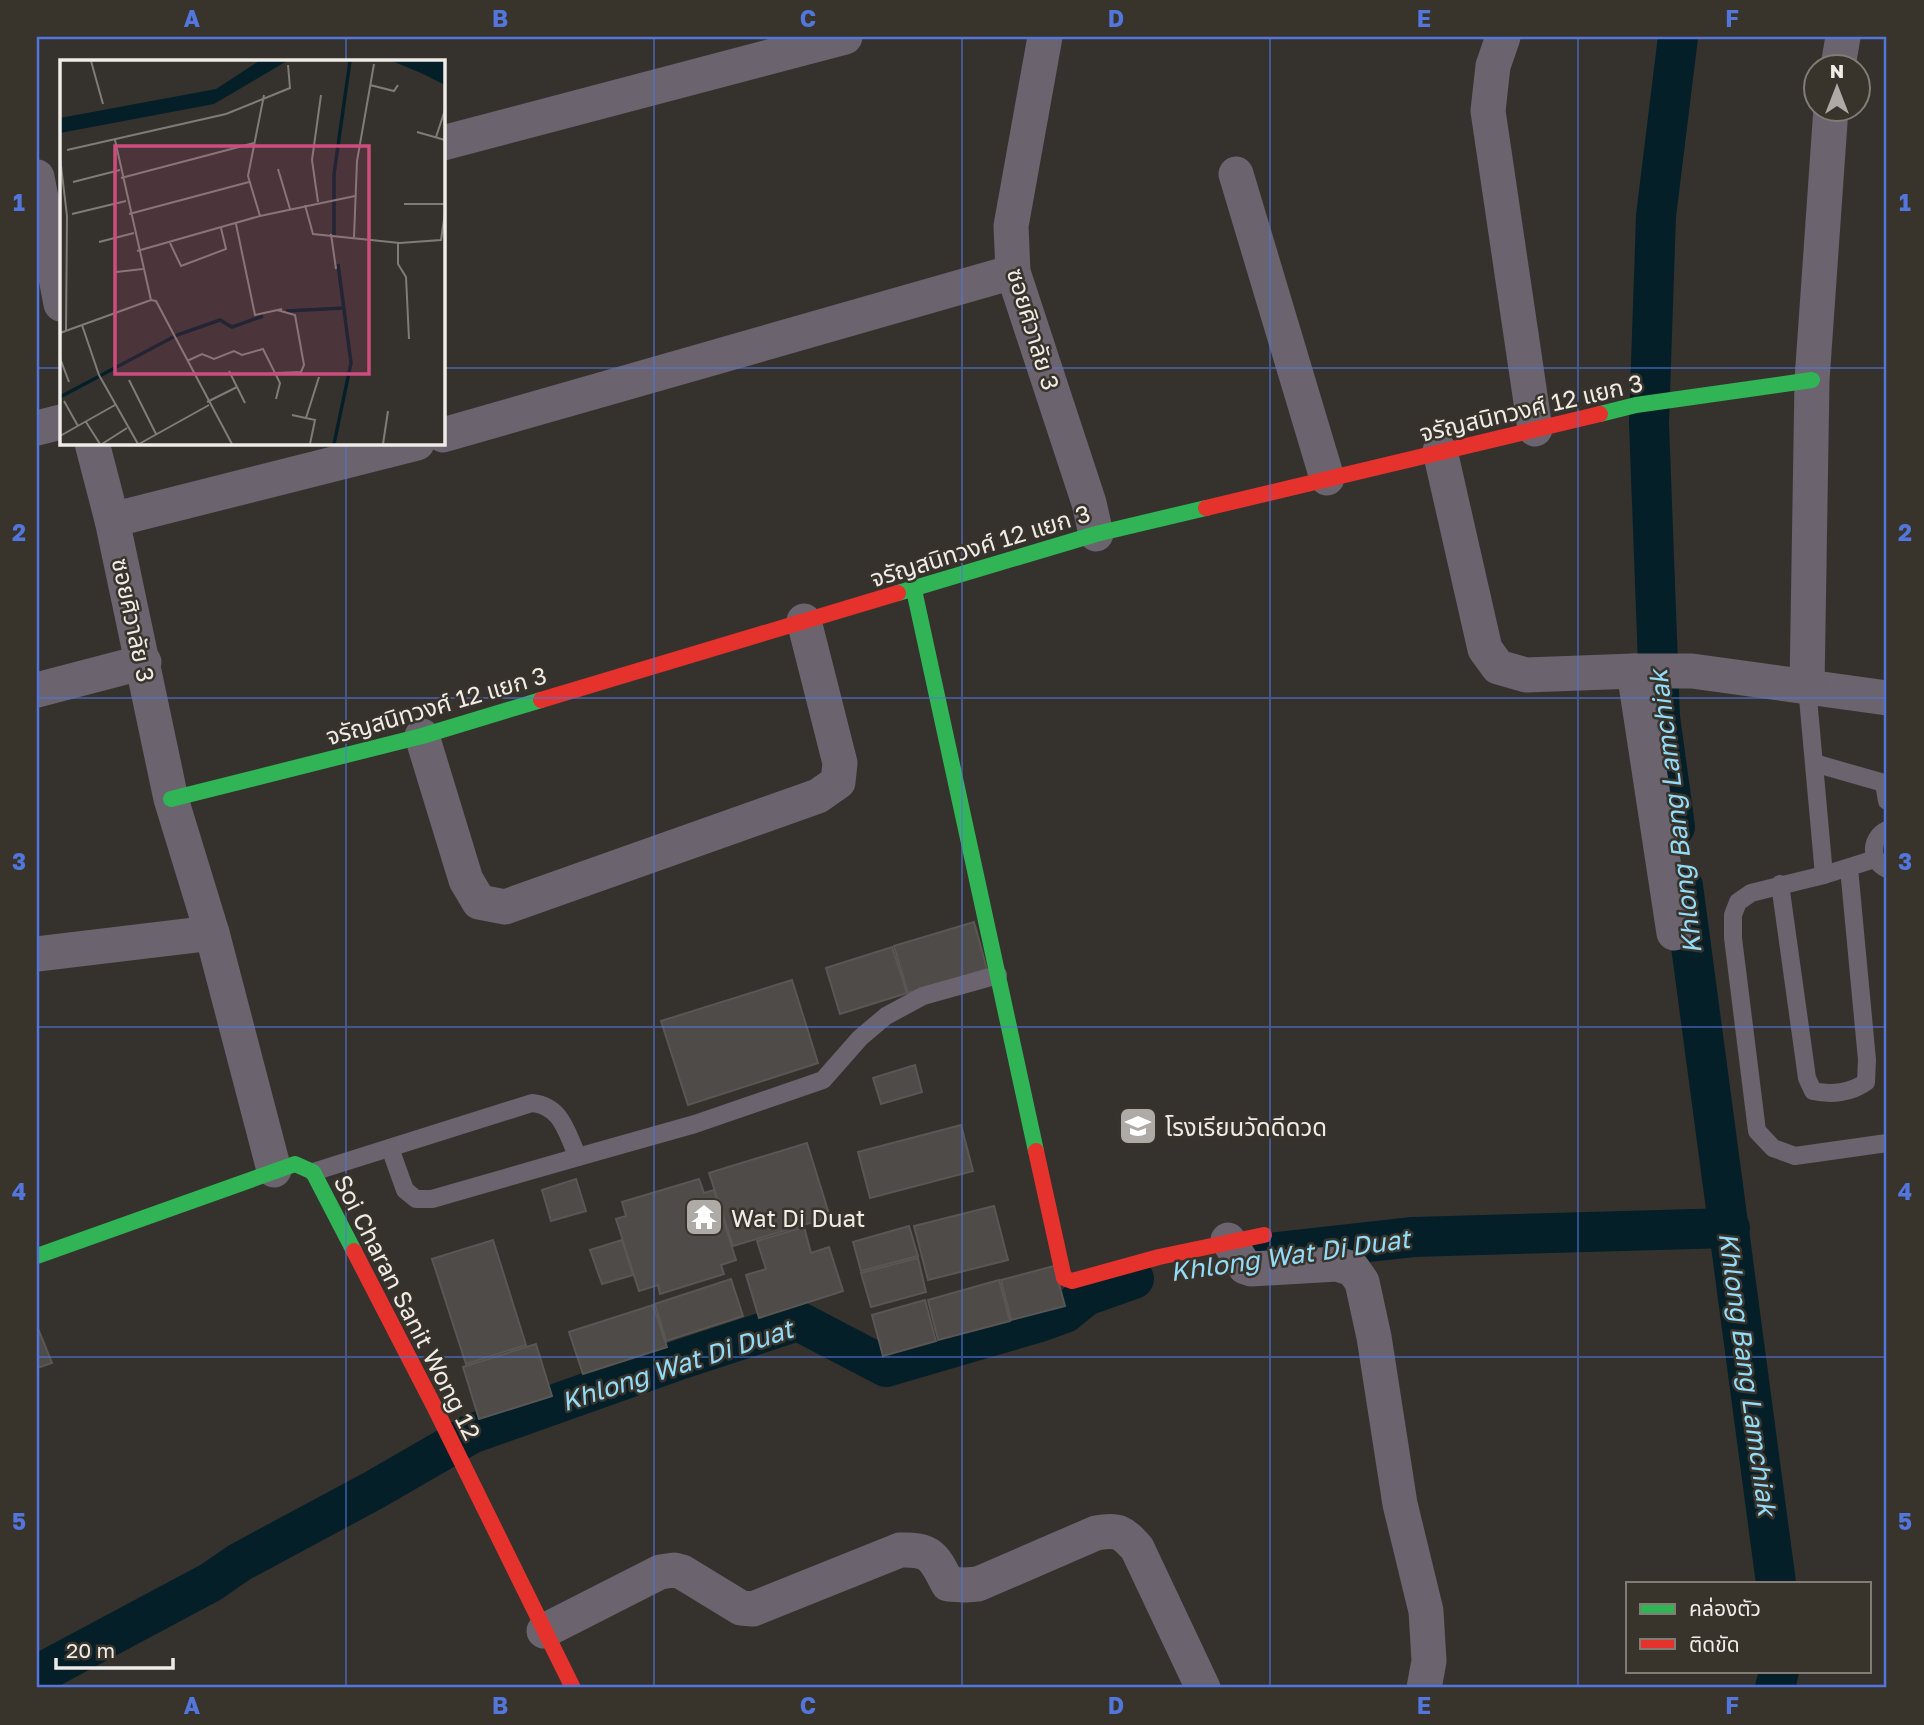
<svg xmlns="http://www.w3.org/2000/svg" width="1924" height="1725" font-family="'Golos Text','Noto Sans Thai',sans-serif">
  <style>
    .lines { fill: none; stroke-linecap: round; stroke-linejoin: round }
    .canal { stroke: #051f29; stroke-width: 40 }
    .building { fill: #4e4b49; stroke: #595653; stroke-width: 2 }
    .lane { stroke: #6b636e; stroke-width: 18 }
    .street { stroke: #6b636e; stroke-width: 35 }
    .fast { stroke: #30b455; stroke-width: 16 }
    .jam { stroke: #e5322d; stroke-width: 16 }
    .grid { fill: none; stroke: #5276dc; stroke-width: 2; stroke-opacity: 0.55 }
    .labels { text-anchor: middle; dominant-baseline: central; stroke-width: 5; stroke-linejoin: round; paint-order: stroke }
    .street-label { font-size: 24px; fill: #efece7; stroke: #38332b }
    .poi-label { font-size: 24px; fill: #efece7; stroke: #38332b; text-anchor: start }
    .water-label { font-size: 26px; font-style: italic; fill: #92dbf9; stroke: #38332b }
    .inset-river { fill: none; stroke: #051f29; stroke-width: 3.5 }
    .inset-road { fill: none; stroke: #7f7c78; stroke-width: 2 }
    .view { fill: #cd4d7e; fill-opacity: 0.15; stroke: #cd4d7e; stroke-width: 3.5 }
    .inset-edge { fill: none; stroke: #efece7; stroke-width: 3.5 }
    .neatline { fill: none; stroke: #5276dc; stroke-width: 2.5 }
    .grid-label { font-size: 23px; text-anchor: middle; font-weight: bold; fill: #5276dc }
  </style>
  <rect width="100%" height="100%" fill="#35322e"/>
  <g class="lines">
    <g class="canal">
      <path d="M1675,827L1660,717L1649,423L1656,216L1678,37"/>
      <path d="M1683,886L1776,1583"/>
      <path d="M1250,1255L1413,1237L1730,1228"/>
      <path d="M37,1675L211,1582L240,1562L374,1490L471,1434L682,1359L798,1321L886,1367L1040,1322L1065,1313L1086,1296L1134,1279"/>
      <path d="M1775,1688L1779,1671"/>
    </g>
  </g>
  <g class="building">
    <path d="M974,922L987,969L908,993L894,946Z"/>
    <path d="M892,947L907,993L840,1014L826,968Z"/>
    <path d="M792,980L818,1063L688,1105L661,1021Z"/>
    <path d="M915,1065L922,1092L881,1104L873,1078Z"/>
    <path d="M961,1125L973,1171L870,1198L858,1152Z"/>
    <path d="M807,1143L830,1217L733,1246L709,1173Z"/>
    <path d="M576,1179L586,1211L551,1221L542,1190Z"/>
    <path d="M699,1179L704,1193L714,1190L736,1260L721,1265L724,1274L660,1294L658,1285L639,1291L616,1219L626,1216L622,1202Z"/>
    <path d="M994,1206L1008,1260L928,1280L914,1226Z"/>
    <path d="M909,1226L918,1256L861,1271L853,1242Z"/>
    <path d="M804,1227L811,1253L829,1247L843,1291L759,1318L746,1275L766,1269L757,1241Z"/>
    <path d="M493,1240L526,1345L466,1364L432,1259Z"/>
    <path d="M622,1240L633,1275L602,1284L590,1250Z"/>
    <path d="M918,1258L926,1292L871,1307L861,1273Z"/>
    <path d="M1054,1266L1065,1306L1011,1320L1001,1280Z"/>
    <path d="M731,1279L743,1316L666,1341L655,1304Z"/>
    <path d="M999,1280L1010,1321L938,1340L928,1300Z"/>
    <path d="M925,1300L936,1341L883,1356L872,1315Z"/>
    <path d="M653,1305L667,1347L583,1374L569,1332Z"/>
    <path d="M37,1326L52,1363L37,1368Z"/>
    <path d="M536,1344L552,1396L479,1419L463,1367Z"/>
  </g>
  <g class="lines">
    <g class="lane">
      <path d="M1807,687L1824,875"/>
      <path d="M1814,763L1884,783"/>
      <path d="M1887,783H1884L1887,801"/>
      <path d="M1887,830C1870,838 1869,861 1887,869"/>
      <path d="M1875,859L1824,875L1751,893L1738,902L1733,915V938L1757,1131L1773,1148L1795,1156L1887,1143"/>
      <path d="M1780,884L1807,1078L1813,1091C1831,1095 1851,1093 1866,1082L1867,1060L1849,868"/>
      <path d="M390,1148L405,1190L416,1199H432L578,1157"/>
      <path d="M313,1172L532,1103C562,1106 566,1132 578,1157L695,1124L823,1080L860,1038L886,1016L923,996L998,975"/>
    </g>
    <g class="street">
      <path d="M1045,37L1011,226L1013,272L1089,503L1096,534"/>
      <path d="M1503,37L1493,66L1488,111L1535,429"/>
      <path d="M1838,66L1843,37"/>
      <path d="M443,143L845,37"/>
      <path d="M1236,174L1327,478"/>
      <path d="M37,177L61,304"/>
      <path d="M37,428L61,422"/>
      <path d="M443,435L1013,272"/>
      <path d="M92,443L112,520L171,799L212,933L274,1170"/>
      <path d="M1440,451L1485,649L1498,667L1526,675L1634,671H1692L1887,698"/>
      <path d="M112,520L417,443"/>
      <path d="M1634,671L1674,933"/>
      <path d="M1807,687L1812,380L1831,108"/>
      <path d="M37,690L144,662"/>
      <path d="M422,736L466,880L479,902L505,907L818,796L838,782L840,763L804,621"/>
      <path d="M37,954L212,933"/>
      <path d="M1228,1240L1245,1267L1251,1269L1337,1264L1353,1269L1362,1282L1374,1337L1400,1504L1426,1611L1429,1661L1424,1688"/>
      <path d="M544,1631L660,1572L674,1570L682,1572L741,1608L753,1609L900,1550C932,1549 934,1557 948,1584L965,1585L978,1584L1096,1533C1119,1529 1122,1532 1137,1548L1203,1688"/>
    </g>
    <g class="fast">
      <path d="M1600,414L1636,405L1812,380"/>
      <path d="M914,590L1036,1151"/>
      <path d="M898,593L1096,534L1206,508"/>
      <path d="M171,799L422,736L541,700"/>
      <path d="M37,1256L295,1164L313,1172L354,1251"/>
    </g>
    <g class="jam">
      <path d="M1206,508L1600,414"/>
      <path d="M541,700L898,593"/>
      <path d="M1036,1151L1064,1278L1072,1281L1159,1257L1264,1235"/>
      <path d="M354,1251L435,1408L573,1688"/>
    </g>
  </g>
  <path class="grid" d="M346,37V61M654,37V1688M962,37V1688M1270,37V1688M1578,37V1688M37,368H61M443,368H1887M346,443V1688M37,698H1887M37,1027H1887M37,1357H1887"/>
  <defs>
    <symbol id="school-square" viewBox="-11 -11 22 22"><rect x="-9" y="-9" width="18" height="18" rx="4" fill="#aeaba6" stroke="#38332b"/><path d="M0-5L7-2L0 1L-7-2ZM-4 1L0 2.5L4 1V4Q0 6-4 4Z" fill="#fff"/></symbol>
    <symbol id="temple-square" viewBox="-11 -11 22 22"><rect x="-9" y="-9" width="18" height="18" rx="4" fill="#aeaba6" stroke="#38332b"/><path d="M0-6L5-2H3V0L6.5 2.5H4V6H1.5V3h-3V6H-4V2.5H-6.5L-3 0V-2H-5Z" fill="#fff"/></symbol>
  </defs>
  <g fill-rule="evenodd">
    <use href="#school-square" x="1116" y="1104" width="44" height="44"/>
    <use href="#temple-square" x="682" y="1195" width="44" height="44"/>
  </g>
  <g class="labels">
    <g class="street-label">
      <text transform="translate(1034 329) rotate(73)">ซอยศิวาลัย 3</text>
      <text transform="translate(1531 407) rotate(-13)">จรัญสนิทวงศ์ 12 แยก 3</text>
      <text transform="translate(980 545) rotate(-17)">จรัญสนิทวงศ์ 12 แยก 3</text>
      <text transform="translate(134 620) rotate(78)">ซอยศิวาลัย 3</text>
      <text transform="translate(436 705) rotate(-16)">จรัญสนิทวงศ์ 12 แยก 3</text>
      <text transform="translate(408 1307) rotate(63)">Soi Charan Sanit Wong 12</text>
    </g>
    <g class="poi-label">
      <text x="1165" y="1126">โรงเรียนวัดดีดวด</text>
      <text x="731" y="1217">Wat Di Duat</text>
    </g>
    <g class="water-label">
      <text transform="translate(1675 812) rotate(-97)">Khlong Bang Lamchiak</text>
      <text transform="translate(1290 1255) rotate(-8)">Khlong Wat Di Duat</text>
      <text transform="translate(677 1365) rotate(-18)">Khlong Wat Di Duat</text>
      <text transform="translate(1748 1374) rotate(82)">Khlong Bang Lamchiak</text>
    </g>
  </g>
  <g transform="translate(60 60)">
    <rect width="385" height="385" fill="#35322e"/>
    <path d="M199,1H227L154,44L0,73V58L156,29ZM332,1H385V25L361,13Z" fill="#051f29"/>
    <path class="inset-river" d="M274,177V114L290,1M226,251L284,248M0,337L117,275L160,260L172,267L203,256M274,384L291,303L278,204"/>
    <path class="inset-road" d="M31,1L43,44M310,25L334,31L338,25M357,72L385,80M376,77L385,50M55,80L91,240M7,90L166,54L230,28L228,5M0,97L7,156L6,271M218,109L230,149M61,118L194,83M13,122L60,110M258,142L252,100L261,35M344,144H385M245,145L253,174L340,183L381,180L385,153M12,154L66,141M69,154L189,122M200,156L188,116L204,35M176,164L195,255L222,249M271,174L276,209M294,177L297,101L314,4M39,182L74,173M110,183L121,206L166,189L161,168M338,183V204L346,217L349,279M77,191L200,156L295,136M56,212L83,209M91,240L96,241L172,384M22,265L39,315L78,384M0,273L91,240M0,298L9,322M127,301L142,294L154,299L174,291L182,295L203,289L220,323L216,339M169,311L185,343M216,313L241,312L244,305L235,255L217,250M69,320L96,374M4,341L18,366M147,342L177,327M232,355L255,360L250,384M246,358L259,317M26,362L40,384M0,376L55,345M42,384L67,368M79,384L149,345M323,384L328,351"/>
    <path class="view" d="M55,86H309V314H55Z"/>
    <rect width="385" height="385" class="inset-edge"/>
  </g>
  <rect width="1924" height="1725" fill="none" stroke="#38332b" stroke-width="77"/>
  <rect x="1626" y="1582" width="245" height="91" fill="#38332b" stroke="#817d76" stroke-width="2"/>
  <rect x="1640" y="1604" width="35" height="10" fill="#30b455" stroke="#817d76" stroke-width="2"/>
  <text x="1689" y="1616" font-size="21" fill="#efece7">คล่องตัว</text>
  <rect x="1640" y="1639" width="35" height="10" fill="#e5322d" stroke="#817d76" stroke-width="2"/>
  <text x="1689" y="1652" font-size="21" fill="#efece7">ติดขัด</text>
  <g transform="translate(1837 88)"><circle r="33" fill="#38332b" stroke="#817d76" stroke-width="2"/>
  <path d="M0-5L12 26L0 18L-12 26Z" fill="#aeaba6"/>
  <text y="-10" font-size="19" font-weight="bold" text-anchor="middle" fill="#efece7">N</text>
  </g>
  <path d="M56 1658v10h117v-10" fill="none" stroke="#efece7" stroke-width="3.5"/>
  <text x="66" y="1658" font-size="21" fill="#efece7" stroke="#38332b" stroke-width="5" paint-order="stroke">20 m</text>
  <rect x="38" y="38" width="1847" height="1648" class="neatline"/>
  <g class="grid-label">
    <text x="192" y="27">A</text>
    <text x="500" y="27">B</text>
    <text x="808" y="27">C</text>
    <text x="1116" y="27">D</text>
    <text x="1424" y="27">E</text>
    <text x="1732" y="27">F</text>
    <text x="19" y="211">1</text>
    <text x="1905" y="211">1</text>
    <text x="19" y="541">2</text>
    <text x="1905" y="541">2</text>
    <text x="19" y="870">3</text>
    <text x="1905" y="870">3</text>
    <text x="19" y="1200">4</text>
    <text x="1905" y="1200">4</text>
    <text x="19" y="1530">5</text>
    <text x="1905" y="1530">5</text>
    <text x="192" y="1714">A</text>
    <text x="500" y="1714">B</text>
    <text x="808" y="1714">C</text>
    <text x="1116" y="1714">D</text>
    <text x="1424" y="1714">E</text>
    <text x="1732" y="1714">F</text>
  </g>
</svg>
